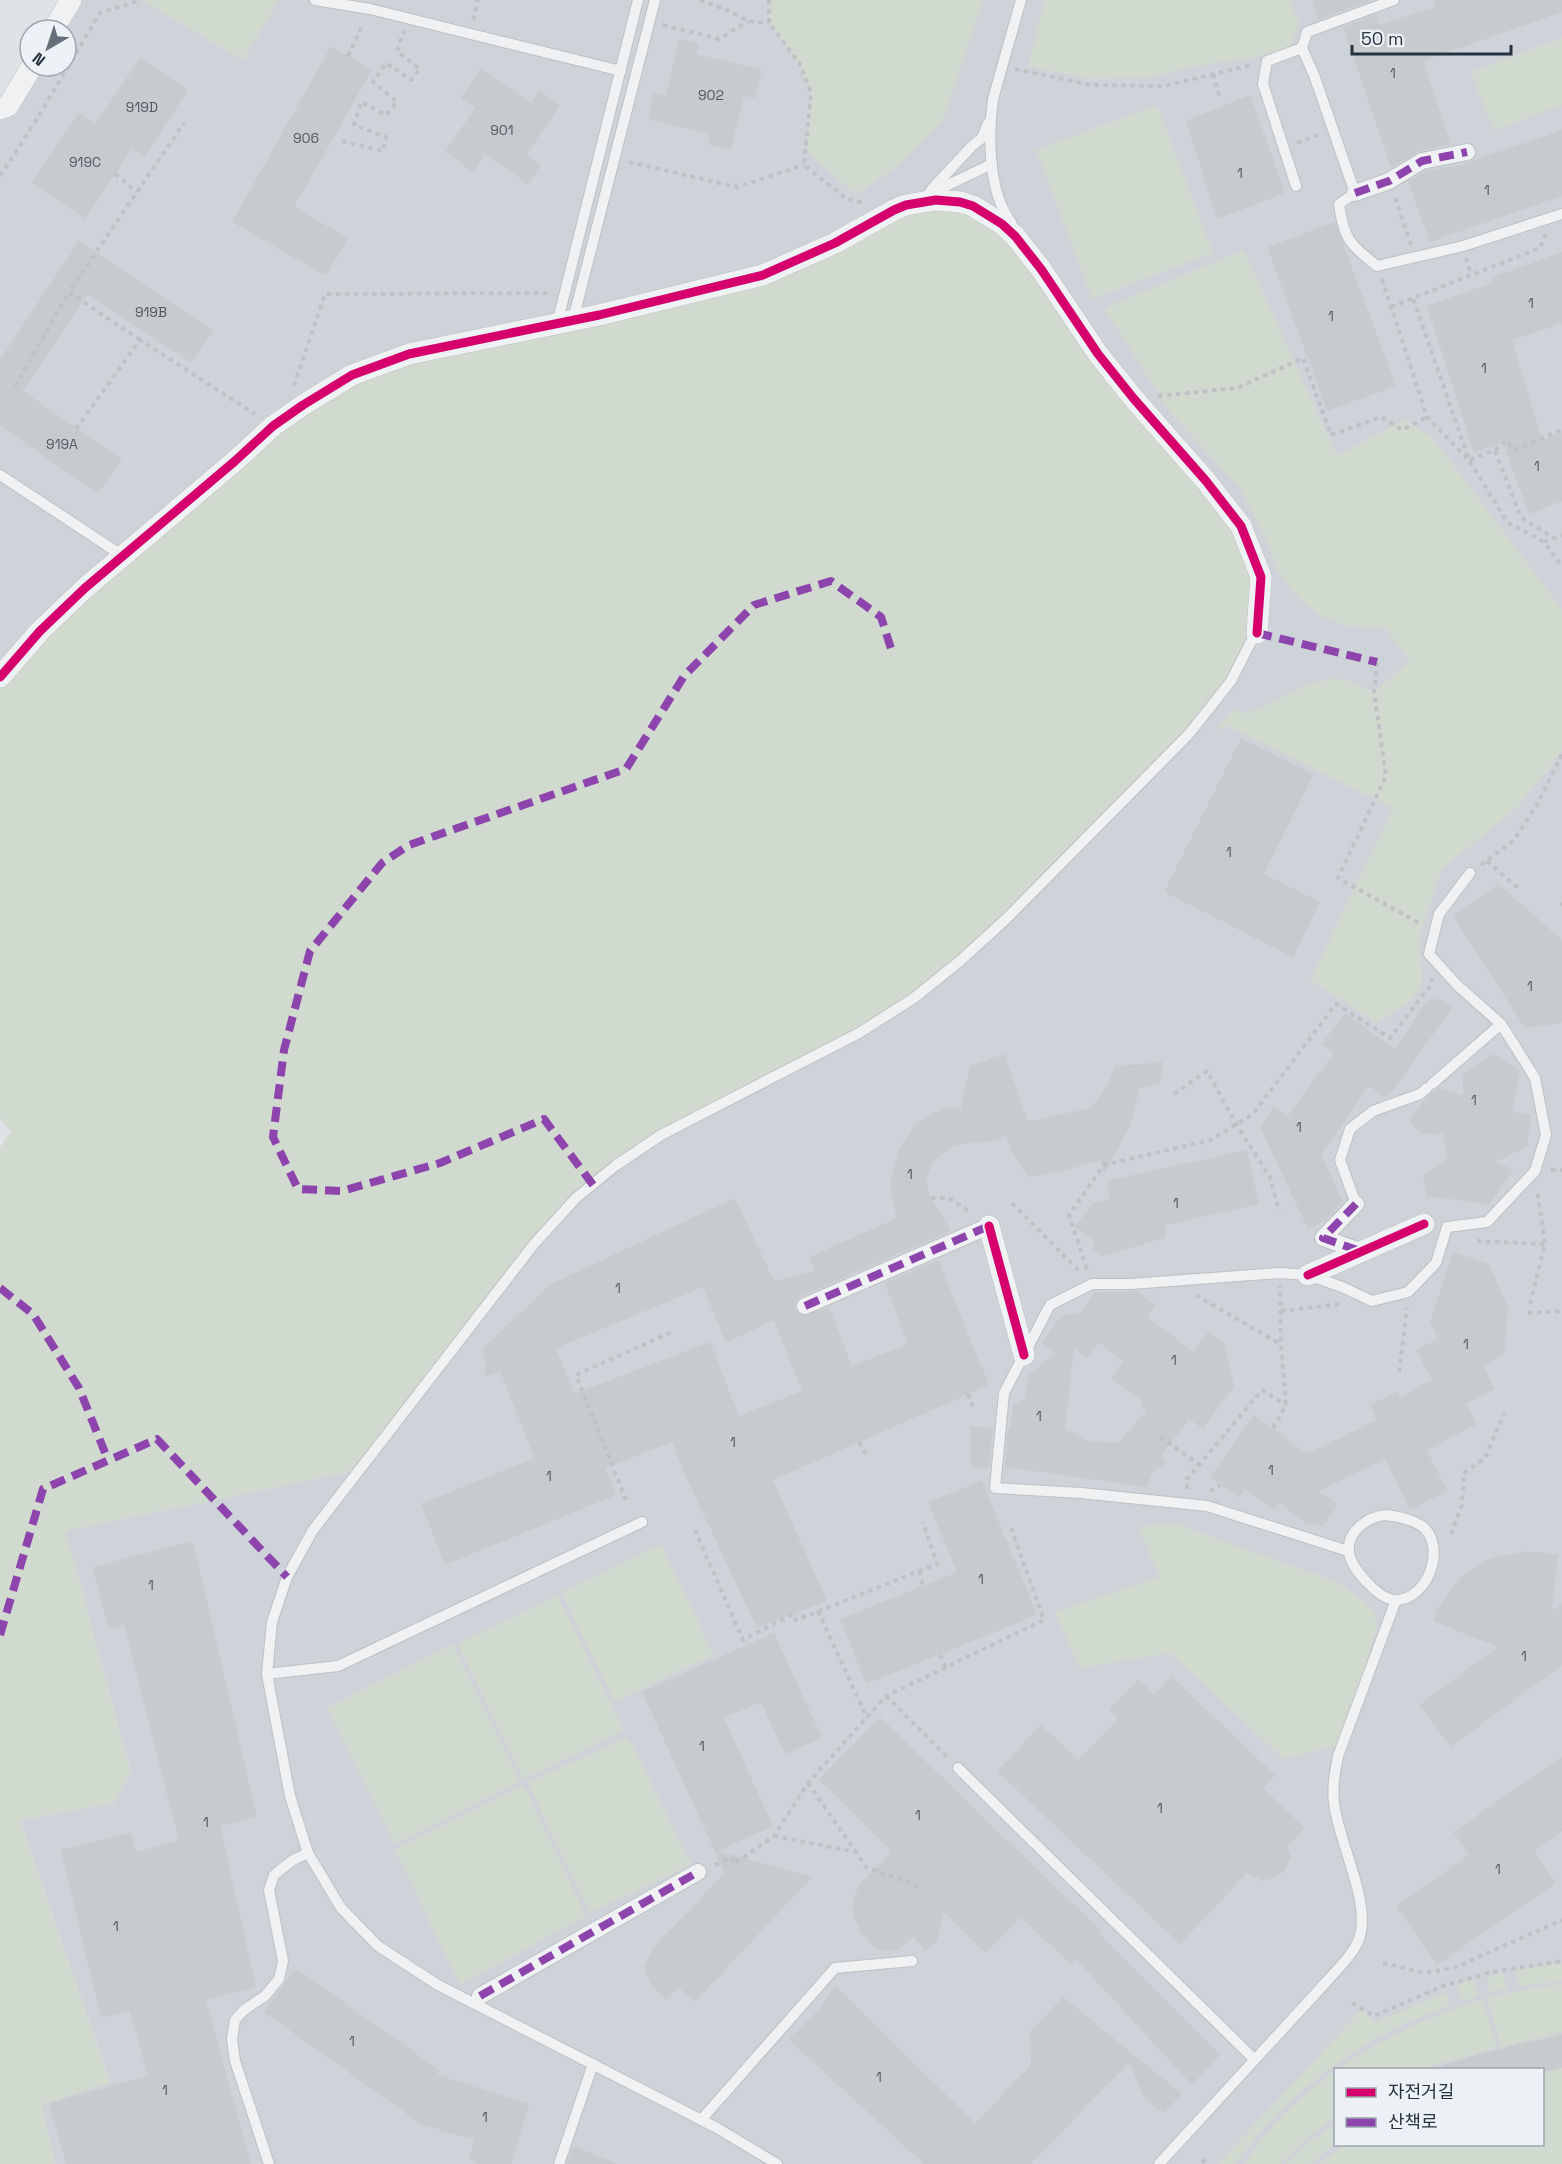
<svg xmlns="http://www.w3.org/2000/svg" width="1562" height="2164" font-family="'Space Grotesk','Noto Sans KR',sans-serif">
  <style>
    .built { fill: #cdd3d9; fill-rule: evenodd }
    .green { fill: #d1dacf }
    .building { fill: #c8cbcd; fill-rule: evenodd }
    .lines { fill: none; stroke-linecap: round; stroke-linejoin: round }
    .service-casing { stroke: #bec1c3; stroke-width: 12 }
    .pedestrian-casing { stroke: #bec1c3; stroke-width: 18 }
    .minor-casing { stroke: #bec1c3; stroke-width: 22 }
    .path { stroke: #bfc2c5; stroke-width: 4; stroke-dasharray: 4.5 4.5; stroke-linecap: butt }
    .service { stroke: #eff1f2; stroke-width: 10 }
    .pedestrian { stroke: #eff1f2; stroke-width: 16 }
    .minor { stroke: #eff1f2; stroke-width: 21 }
    .quiet { stroke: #8e44ad; stroke-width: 8; stroke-dasharray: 15 8; stroke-linecap: butt }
    .cycleway-casing { stroke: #ecf1f6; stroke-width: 13 }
    .cycleway { stroke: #d6006c; stroke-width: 9 }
    .labels { text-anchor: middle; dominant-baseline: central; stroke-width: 5; stroke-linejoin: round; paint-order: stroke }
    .number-label { font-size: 14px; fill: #4e5964 }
  </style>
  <rect width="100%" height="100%" fill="#e0e3e5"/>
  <path class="built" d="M71,0H1562V2164H55L42,2104L110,2082L20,1820L114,1803L131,1772L65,1531L358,1470L0,677V109L32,66H66V30H53ZM1336,2070H1542V2144H1336Z"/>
  <g class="green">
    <path d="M141,0H279L243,60Z"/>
    <path d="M769,0H983L943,120L896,167L856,195L807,152L811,93L800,64L769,23Z"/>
    <path d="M1044,0H1291L1299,25L1291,46L1262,56L1192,67L1151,78L1089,79L1028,66Z"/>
    <path d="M1562,38V105L1494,131L1471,72Z"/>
    <path d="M1157,105L1213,253L1092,299L1036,150Z"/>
    <path d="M906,205L988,215L1206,481L1261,577L1257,633L1231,681L1189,734L1006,919L914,998L661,1135L576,1198L358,1470L66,1531L131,1773L114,1803L20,1820L110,2083L42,2104L55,2164H0V1147L11,1132L0,1118V677L40,631L352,375L689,295Z"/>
    <path d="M1244,250L1337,456L1404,420L1432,437L1562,609V751L1519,806L1441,870L1418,942L1423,981L1420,990L1411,1001L1377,1023L1310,980L1393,808L1228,726L1215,731L1232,710L1248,713L1309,684L1334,678L1353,682L1374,692L1410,661L1385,628L1346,626L1318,615L1296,595L1277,571L1266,538L1239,488L1170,412L1104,308Z"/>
    <path d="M1174,1523L1337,1582L1363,1600L1375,1613L1377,1629L1339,1745L1284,1759L1170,1653L1080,1668L1055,1612L1160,1577L1138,1527Z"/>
    <path d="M661,1544L714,1655L614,1702L561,1592Z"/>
    <path d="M557,1595L624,1730L524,1779L457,1644Z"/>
    <path d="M453,1644L520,1781L395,1844L327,1708Z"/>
    <path d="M628,1737L691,1864L590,1913L527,1783Z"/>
    <path d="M524,1785L586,1916L460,1985L395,1850Z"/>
    <path d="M1562,1963V1981L1519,1987L1515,1970Z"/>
    <path d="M1503,1973L1507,1988L1490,1992L1487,1977Z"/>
    <path d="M1474,1980L1479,1996L1463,2001L1457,1985Z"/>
    <path d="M1562,1984V2032L1501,2047L1487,1998L1526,1989Z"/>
    <path d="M1446,1992L1450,2005C1426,2015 1402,2024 1379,2037C1327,2065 1269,2116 1235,2164H1218L1361,2010L1376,2022Z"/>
    <path d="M1483,1999L1497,2048L1436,2065L1426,2069H1337C1383,2038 1430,2015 1483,1999Z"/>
    <path d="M1562,2034V2164H1318L1346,2145L1542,2144V2070L1437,2069L1461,2062V2060L1533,2040L1534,2042Z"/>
    <path d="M1335,2071V2117L1306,2139L1281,2164H1245C1267,2126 1300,2096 1335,2071Z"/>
    <path d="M1335,2123V2144L1311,2164H1286L1305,2145Z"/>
  </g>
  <g class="building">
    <path d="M1312,0H1371L1318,20Z"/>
    <path d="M1433,0H1562V12L1423,61L1451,144L1420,151L1391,167L1343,27L1376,15L1379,25L1435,7Z"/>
    <path d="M679,39L699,44L696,54L762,70L755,98L744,96L731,150L708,145L710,134L648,119L654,93L666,96Z"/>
    <path d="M331,46L372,70L294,207L348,238L326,276L232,222Z"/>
    <path d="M140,58L188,90L144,157L132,149L85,219L32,183L79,113L95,125Z"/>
    <path d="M480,69L531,103L539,91L560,105L526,155L541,165L528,184L485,154L473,172L445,152L475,108L461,98Z"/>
    <path d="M1250,95L1285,193L1217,219L1186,121Z"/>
    <path d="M1562,130V196L1430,242L1408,182L1426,171L1458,165V166Z"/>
    <path d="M1335,222L1396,386L1327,411L1267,247Z"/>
    <path d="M79,241L213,330L191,362L88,294L23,391L122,459L98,493L0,426V360Z"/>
    <path d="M1562,252V323L1512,340L1542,440L1562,433V501L1529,514L1503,442L1474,453L1427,306L1494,282L1493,277Z"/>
    <path d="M1241,738L1314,774L1264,874L1320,902L1293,957L1164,892Z"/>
    <path d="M1499,884L1562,940V1023L1525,1028L1453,916Z"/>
    <path d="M1436,998L1453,1007L1387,1098L1369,1086L1321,1154L1343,1202L1325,1221L1308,1229L1260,1127L1274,1107L1287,1117L1334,1053L1321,1045L1345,1013L1395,1049L1424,1004Z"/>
    <path d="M1004,1054L1028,1121L1092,1108L1108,1083L1115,1066L1163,1062L1161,1083L1139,1089L1131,1124L1104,1174L1101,1160L1066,1170L1029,1177L1012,1153L1006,1136L986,1142L966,1143L949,1148L935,1160L929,1171L926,1182L931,1198L951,1231L801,1296L796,1300L795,1310L803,1316L829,1307L852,1366L908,1344L885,1283L938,1260L989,1385L773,1480L827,1601L757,1628L685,1475L672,1442L605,1468L616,1495L445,1565L421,1504L535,1458L500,1371L486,1376L484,1348L549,1285L735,1198L774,1281L815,1271L809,1257L897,1218L892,1199L891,1181L898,1150L914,1126L944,1107L961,1108L970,1066ZM703,1287L726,1343L774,1320L802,1391L739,1416L710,1342L574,1394L556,1348Z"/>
    <path d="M1494,1054L1520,1071L1512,1112L1531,1115L1527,1147L1495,1162L1514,1170L1489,1204L1427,1196L1423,1175L1447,1159L1443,1134L1422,1133L1409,1122L1424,1100L1439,1088L1463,1095V1073Z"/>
    <path d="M1247,1150L1259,1204L1166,1225L1165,1238L1102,1256L1092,1248L1096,1243L1075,1227L1093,1203L1110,1199L1106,1181Z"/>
    <path d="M1453,1252L1489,1264L1508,1308L1504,1355L1483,1366L1495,1389L1466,1404L1477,1424L1427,1450L1447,1491L1410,1510L1385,1459L1319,1491L1338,1505L1323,1526L1306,1523L1279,1503L1274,1510L1245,1489L1239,1498L1210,1477L1254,1415L1307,1454L1377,1420L1370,1405L1398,1391L1400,1397L1432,1380L1416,1350L1438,1339L1430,1321Z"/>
    <path d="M1137,1291L1156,1305L1147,1317L1193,1351L1208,1332L1224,1343L1234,1386L1203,1429L1189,1419L1161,1456L1168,1462L1154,1470L1146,1487L1005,1467L1008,1429H1010L1013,1404L1025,1399L1029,1375L1055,1353L1042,1343L1062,1315L1081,1314L1094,1293ZM1098,1342L1123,1361L1111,1378L1143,1402L1141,1406L1147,1410L1118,1443L1088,1441L1065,1429L1074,1348L1087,1358Z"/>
    <path d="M970,1426L993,1428L989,1468L971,1467Z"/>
    <path d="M982,1481L1037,1615L866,1684L840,1619L957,1572L928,1502Z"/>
    <path d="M193,1541L257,1817L220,1826L256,1987L206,2000L251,2164H66L49,2103L148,2076L130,2011L101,2018L61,1850L131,1833L136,1852L179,1841L124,1625L108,1629L93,1567Z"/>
    <path d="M1528,1551L1558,1555L1552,1611L1562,1603V1665L1451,1747L1419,1705L1498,1647L1433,1621L1438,1608L1460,1578L1491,1558Z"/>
    <path d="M774,1633L822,1738L785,1754L761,1702L724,1718L773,1826L718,1851L812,1877L695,2002L678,1987L666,2000L651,1986L644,1968L653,1948L725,1873L642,1692Z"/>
    <path d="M1171,1676L1275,1775L1263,1788L1305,1828L1287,1848L1291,1857L1285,1870L1278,1876L1263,1881L1247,1873L1180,1944L997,1771L1041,1725L1079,1760L1118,1719L1109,1710L1138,1679L1154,1694Z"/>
    <path d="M880,1717L1102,1932L1099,1934L1220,2055L1192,2085L1075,1958L1070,1964L1021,1917L986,1953L944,1912L937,1941L925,1951L913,1937L896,1951L876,1949L861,1933L853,1914V1899L860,1884L892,1851L819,1780Z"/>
    <path d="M1562,1757V1831L1534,1851L1556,1883L1437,1965L1396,1906L1469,1855L1453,1832Z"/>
    <path d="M293,1971H300L439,2070L438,2075L529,2104L511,2164H478L469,2157L474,2140L421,2124L264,2012Z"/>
    <path d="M835,1986L975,2123L1031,2065L1030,2032L1063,1997L1182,2094L1164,2113L1145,2099L1129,2062L1031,2164H924L788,2039L820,2009Z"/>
    <path d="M1562,2034V2068L1542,2073V2070H1445L1444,2064L1533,2040L1534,2042Z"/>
    <path d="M573,2146L616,2163V2164H567Z"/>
  </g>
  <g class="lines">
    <defs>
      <g id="service">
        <path d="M315,0L370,9L621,71"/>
        <path d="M1394,0L1307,32L1302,48L1314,75L1355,193L1339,204C1344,240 1350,244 1377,266L1463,246L1562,214"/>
        <path d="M1296,186L1263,84L1267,61L1302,48"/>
        <path d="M931,190L972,146L982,138L988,123"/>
        <path d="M927,195L992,164"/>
        <path d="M1011,222C988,192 988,135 993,99L1021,0"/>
        <path d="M573,320L655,0"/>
        <path d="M557,324L638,0"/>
        <path d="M0,475L123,556"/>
        <path d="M1432,1084L1501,1024"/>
        <path d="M1356,1204L1340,1160L1350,1129L1373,1111L1420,1094L1427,1088"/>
        <path d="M1387,1515C1399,1517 1411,1519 1422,1526C1448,1547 1427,1601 1395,1600C1379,1599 1350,1568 1349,1552C1346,1531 1369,1516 1387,1515Z"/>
        <path d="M1348,1551L1207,1506L1081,1493L995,1488L1004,1393L1050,1305L1092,1284H1130L1280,1273L1308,1275L1342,1287L1372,1301L1408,1292L1436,1263L1447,1227L1487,1222L1535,1171L1546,1135L1535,1078L1501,1024L1457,985L1429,954L1439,914L1470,873"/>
        <path d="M267,1674L338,1666L642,1522"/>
        <path d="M958,1768L1254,2059"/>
        <path d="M701,2120L835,1968L912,1961"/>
        <path d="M269,2164L235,2061L232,2039L235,2020L244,2010L265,1996L279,1979L283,1961L269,1890L274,1875L293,1860L308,1853"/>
        <path d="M559,2164L593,2064"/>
        <path d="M777,2164L717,2128L438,1985L378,1946L341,1908L308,1853L290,1796L267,1674L272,1622L287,1577L313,1530L534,1244L576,1198L615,1166L661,1135L859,1033L914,998L960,961L1006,919L1189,734L1231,681L1257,630"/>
        <path d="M1159,2164L1328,1980C1339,1967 1353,1955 1359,1939C1372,1903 1338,1841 1334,1803C1332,1787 1335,1772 1338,1756L1396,1600"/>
      </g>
      <g id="pedestrian">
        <path d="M1355,193L1389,181L1422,161L1467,152"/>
        <path d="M1356,1204L1323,1238L1360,1251"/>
        <path d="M805,1306L989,1226"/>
        <path d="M480,1996L698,1872"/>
      </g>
      <g id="minor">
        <path d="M53,30L71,0"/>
        <path d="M0,109L8,106L32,66"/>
        <path d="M0,677L40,631L85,588L235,461L273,426L303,405L352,375L409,354L599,315L763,275L835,243L894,210L906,205L936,200L960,202L973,206L1002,224L1015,236L1041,269L1098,354L1134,399L1206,481L1241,526L1261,577L1257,633"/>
        <path d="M989,1226L1024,1355"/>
        <path d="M1308,1275L1424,1224"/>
      </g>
    </defs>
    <use href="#service" class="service-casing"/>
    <use href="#pedestrian" class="pedestrian-casing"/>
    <use href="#minor" class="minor-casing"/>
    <g class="path">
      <path d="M700,0L725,9L748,21L769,23"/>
      <path d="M769,0V23L800,64L811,93L804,165L847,199L864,203"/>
      <path d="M473,20L478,0"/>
      <path d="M663,25L719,39L748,21"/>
      <path d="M348,56L363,24"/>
      <path d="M1015,69L1091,85L1164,86L1252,65"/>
      <path d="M1213,74L1220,99"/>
      <path d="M342,141L383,151L386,137L354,125L361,102L386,115L397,102L373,82L386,63L411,80L420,69L397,51L404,31"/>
      <path d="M1297,143L1320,134"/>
      <path d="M629,162L737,187L804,165"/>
      <path d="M115,174L137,192"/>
      <path d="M0,176L35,122L100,13L141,0"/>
      <path d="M1395,198L1411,245"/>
      <path d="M1546,234L1540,248L1413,298L1469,460L1495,450L1506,441L1514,450L1562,430"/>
      <path d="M1466,258L1471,275"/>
      <path d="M1382,279L1427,417L1469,460L1507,522L1544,542L1562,566"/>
      <path d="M1391,307L1413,298"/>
      <path d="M140,340L69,292L184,123"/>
      <path d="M15,386L69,292"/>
      <path d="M294,386L325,294L551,293"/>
      <path d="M1158,396L1237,388L1303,358L1331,435L1381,417L1402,430L1427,417"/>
      <path d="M76,429L140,340L255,414"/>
      <path d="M1495,451L1521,517L1554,538"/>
      <path d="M1544,542L1562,535"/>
      <path d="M1377,662L1374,692L1386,776L1338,878L1421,924"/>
      <path d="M1487,861L1520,890"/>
      <path d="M1481,865L1513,841L1538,803L1562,754"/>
      <path d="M1560,904L1562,905"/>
      <path d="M1174,1094L1207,1071L1236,1124L1270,1177L1279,1211"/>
      <path d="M1551,1170H1562"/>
      <path d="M931,1198H949L971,1213"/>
      <path d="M1012,1203L1081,1273"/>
      <path d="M1477,1241L1545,1244"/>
      <path d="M1087,1269L1069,1215L1104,1165L1211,1140L1253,1114L1336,1004L1390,1038L1430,986L1432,978"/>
      <path d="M1196,1295L1280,1344"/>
      <path d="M1530,1304L1545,1244L1537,1190"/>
      <path d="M1281,1311L1341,1304"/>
      <path d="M1528,1313L1562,1311"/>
      <path d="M1399,1372L1407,1308"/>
      <path d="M968,1394L973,1407"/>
      <path d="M1273,1428L1286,1405L1281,1345L1280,1286"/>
      <path d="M1160,1437L1199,1464"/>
      <path d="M859,1442L866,1454"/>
      <path d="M1187,1489V1479L1262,1390L1286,1405"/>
      <path d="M1210,1491L1220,1485"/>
      <path d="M626,1500L576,1375L674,1331"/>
      <path d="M695,1530L743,1640L793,1614L796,1620L937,1564L923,1522"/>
      <path d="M1451,1534L1462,1505L1464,1473L1485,1458L1504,1414"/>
      <path d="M919,1571L923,1586"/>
      <path d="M818,1611L867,1718"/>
      <path d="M940,1655L946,1669"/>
      <path d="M886,1696L949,1759"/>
      <path d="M808,1783L856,1852"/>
      <path d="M774,1836L856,1852L866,1867L923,1888"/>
      <path d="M715,1865L732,1858L734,1864L774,1836L808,1783L886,1696L1044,1620L1010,1525"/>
      <path d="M1383,1963L1425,1973L1456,1967L1562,1920"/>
      <path d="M1352,2003L1374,2016L1443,1986L1492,1972L1562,1961"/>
      <path d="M1202,2159L1205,2164"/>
    </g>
    <use href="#service" class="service"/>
    <use href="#pedestrian" class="pedestrian"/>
    <use href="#minor" class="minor"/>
    <g class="quiet">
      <path d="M1355,193L1389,181L1422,161L1467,152"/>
      <path d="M1257,633L1377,662"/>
      <path d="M593,1185L544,1119L440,1163L342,1191L298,1189L273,1137L284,1050L310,951L382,863L409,845L626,769L684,676L754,605L831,581L881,617L893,655"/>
      <path d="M1356,1204L1323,1238L1360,1251"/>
      <path d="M0,1288L33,1314L79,1388L108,1460"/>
      <path d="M805,1306L989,1226"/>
      <path d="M0,1635L43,1489L157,1439L287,1577"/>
      <path d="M480,1996L698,1872"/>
    </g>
    <defs>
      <g id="cycleway">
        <path d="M0,677L40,631L85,588L235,461L273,426L303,405L352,375L409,354L599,315L763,275L835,243L894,210L906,205L936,200L960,202L973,206L1002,224L1015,236L1041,269L1098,354L1134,399L1206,481L1241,526L1261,577L1257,633"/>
        <path d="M989,1226L1024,1355"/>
        <path d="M1308,1275L1424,1224"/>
      </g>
    </defs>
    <use href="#cycleway" class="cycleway-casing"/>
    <use href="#cycleway" class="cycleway"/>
  </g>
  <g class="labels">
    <g class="number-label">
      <text x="1393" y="73">1</text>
      <text x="711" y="95">902</text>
      <text x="142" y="107">919D</text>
      <text x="502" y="130">901</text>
      <text x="306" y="138">906</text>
      <text x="85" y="162">919C</text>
      <text x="1240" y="173">1</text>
      <text x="1487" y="190">1</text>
      <text x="1531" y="303">1</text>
      <text x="151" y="312">919B</text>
      <text x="1331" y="316">1</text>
      <text x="1484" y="368">1</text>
      <text x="62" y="444">919A</text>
      <text x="1537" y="466">1</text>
      <text x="1229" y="852">1</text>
      <text x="1530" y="986">1</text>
      <text x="1474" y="1100">1</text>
      <text x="1299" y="1127">1</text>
      <text x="910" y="1174">1</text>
      <text x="1176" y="1203">1</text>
      <text x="618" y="1288">1</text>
      <text x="1466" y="1344">1</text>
      <text x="1174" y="1360">1</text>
      <text x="1039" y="1416">1</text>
      <text x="733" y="1442">1</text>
      <text x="1271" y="1470">1</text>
      <text x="549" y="1476">1</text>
      <text x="981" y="1579">1</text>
      <text x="151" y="1585">1</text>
      <text x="1524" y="1656">1</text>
      <text x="702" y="1746">1</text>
      <text x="1160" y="1808">1</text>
      <text x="918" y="1815">1</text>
      <text x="206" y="1822">1</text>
      <text x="1498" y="1869">1</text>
      <text x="116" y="1926">1</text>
      <text x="352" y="2041">1</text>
      <text x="879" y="2077">1</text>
      <text x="165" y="2090">1</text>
      <text x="485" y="2117">1</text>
    </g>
  </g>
  <rect x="1334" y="2068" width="210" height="78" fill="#ecf1f6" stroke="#9ca5ad" stroke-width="1.5"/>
  <rect x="1346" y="2088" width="30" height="9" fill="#d6006c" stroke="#9ca5ad" stroke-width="1.5"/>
  <text x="1388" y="2098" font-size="18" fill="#253240">자전거길</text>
  <rect x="1346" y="2118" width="30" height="9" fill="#8e44ad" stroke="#9ca5ad" stroke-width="1.5"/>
  <text x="1388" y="2128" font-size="18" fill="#253240">산책로</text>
  <g transform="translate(48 48) rotate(219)"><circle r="28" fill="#ecf1f6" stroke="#9ca5ad" stroke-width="1.5"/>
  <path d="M0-4.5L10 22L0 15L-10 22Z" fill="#66707a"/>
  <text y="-9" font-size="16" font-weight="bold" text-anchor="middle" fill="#253240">N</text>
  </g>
  <path d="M1352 45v9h159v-9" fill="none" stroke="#253240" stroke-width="3"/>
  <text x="1361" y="45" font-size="18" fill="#253240" stroke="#ecf1f6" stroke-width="4.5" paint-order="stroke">50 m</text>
</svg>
